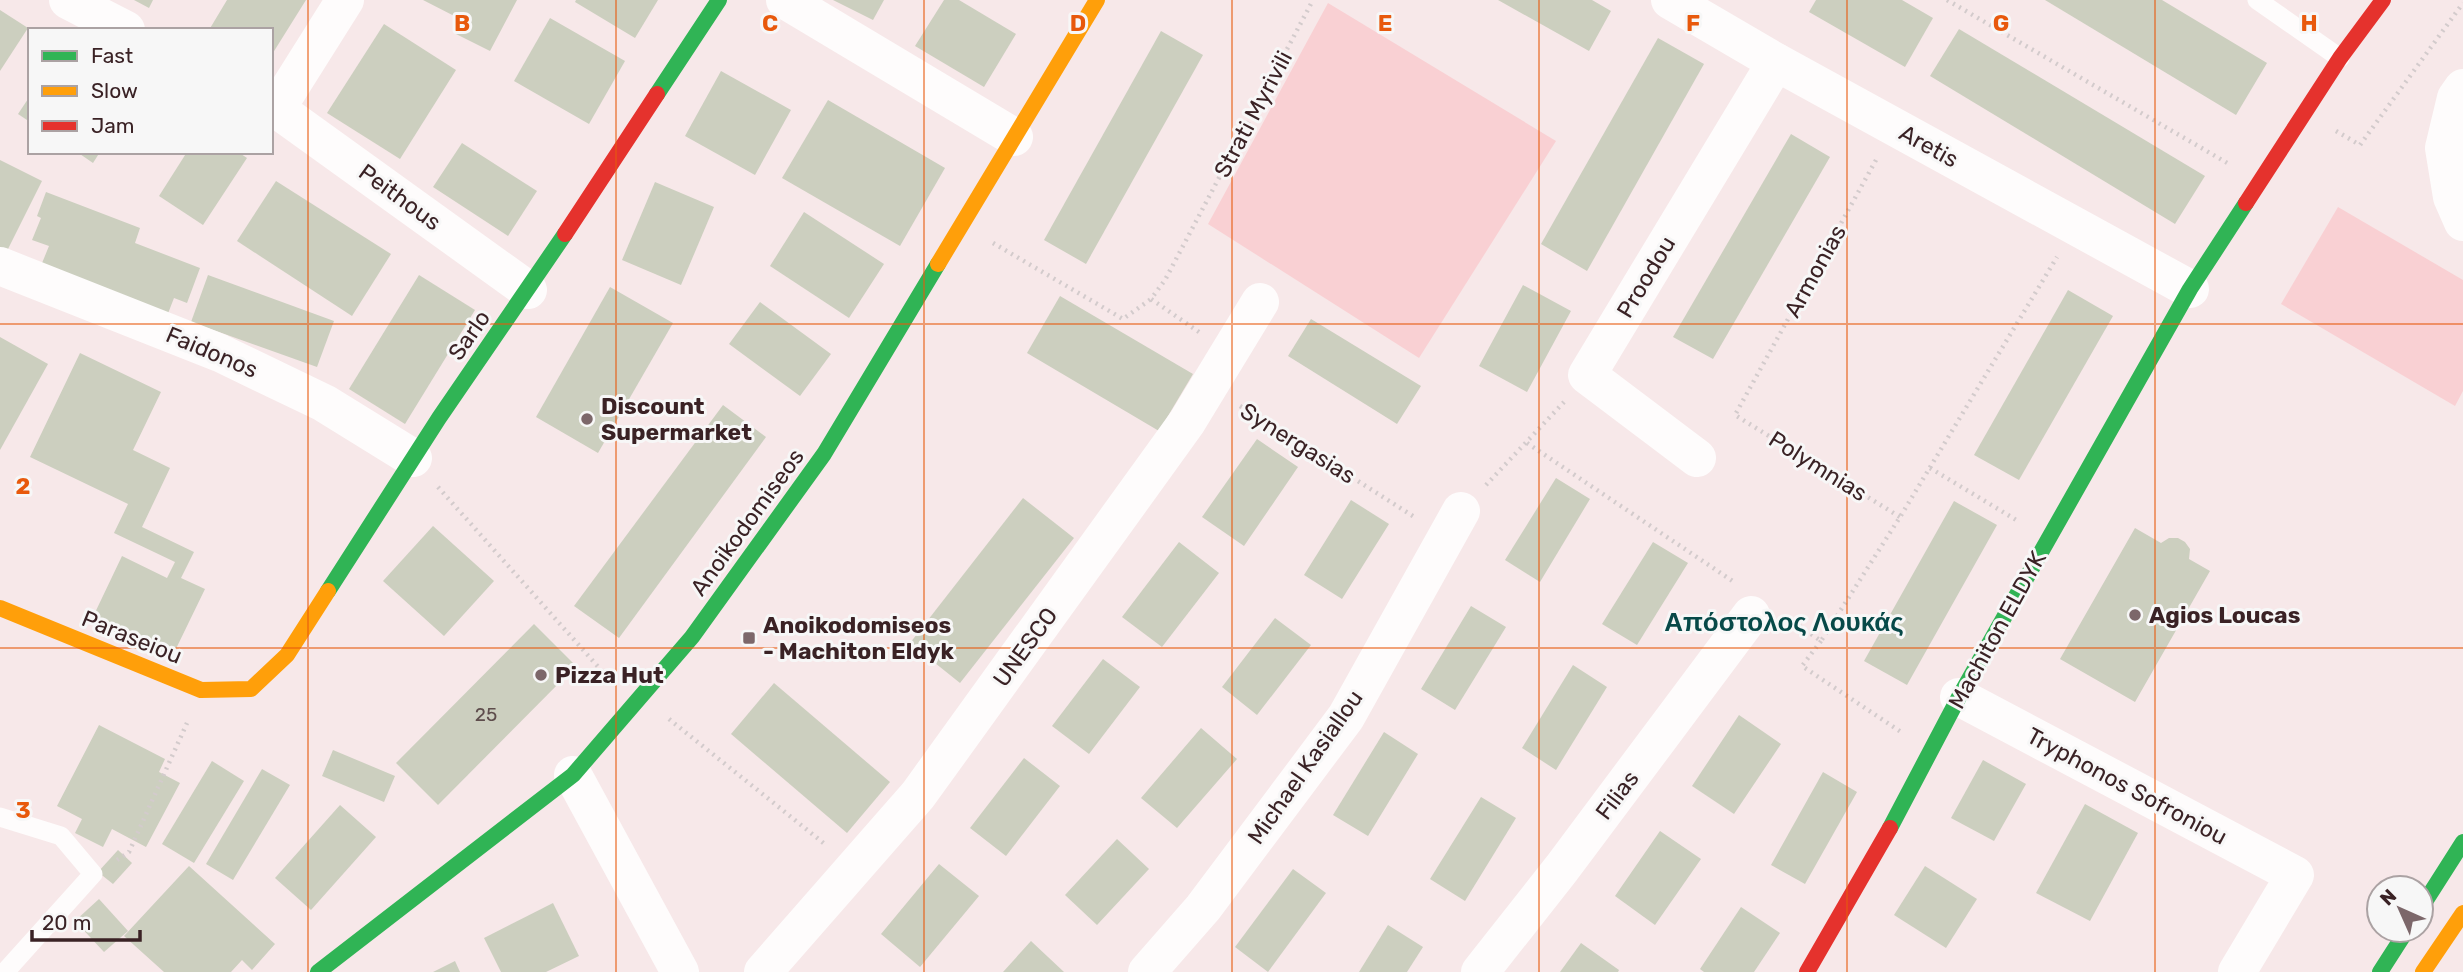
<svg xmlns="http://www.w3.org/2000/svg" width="2463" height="972" font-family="Rubik,sans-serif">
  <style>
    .green { fill: #f9d0d3 }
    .building { fill: #cccfbf }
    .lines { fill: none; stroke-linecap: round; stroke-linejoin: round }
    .path { stroke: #d3cbcc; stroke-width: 4.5; stroke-dasharray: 2 5; stroke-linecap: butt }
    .lane { stroke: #fefcfc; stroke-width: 19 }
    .street { stroke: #fefcfc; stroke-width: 38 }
    .fast { stroke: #30b455; stroke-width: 16 }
    .slow { stroke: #ff9f0a; stroke-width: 16 }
    .jam { stroke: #e5322d; stroke-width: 16 }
    .grid { fill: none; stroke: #e8590c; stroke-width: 2; stroke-opacity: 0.55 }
    .poi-dot { fill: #7c676a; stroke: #f7f7f7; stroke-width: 2.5 }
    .labels { text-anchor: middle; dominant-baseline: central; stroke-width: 6; stroke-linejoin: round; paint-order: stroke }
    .number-label { font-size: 19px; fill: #5e4d4c }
    .street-label { font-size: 23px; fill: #3a2225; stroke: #f7f7f7 }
    .poi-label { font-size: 23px; font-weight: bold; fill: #3a2225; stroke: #f7f7f7; text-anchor: start }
    .quarter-label { font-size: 26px; font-weight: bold; fill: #074948; stroke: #f7f7f7 }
    .grid-label { font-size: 23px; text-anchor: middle; font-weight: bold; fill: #e8590c; stroke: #f7f7f7; stroke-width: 6; stroke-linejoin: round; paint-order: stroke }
  </style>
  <rect width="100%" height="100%" fill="#f7e8e9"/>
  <g class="green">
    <path d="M1328,3L1556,141L1419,358L1208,224Z"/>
    <path d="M2338,207L2463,280V391L2455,406L2281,304Z"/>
  </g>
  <g class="building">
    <path d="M134,0H153L149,8Z"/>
    <path d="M227,0H306L271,56V30H209Z"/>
    <path d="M423,0H517L490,51L456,34L462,20Z"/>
    <path d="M576,0H658L635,38L575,2Z"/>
    <path d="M833,0H884L873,20Z"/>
    <path d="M944,0H959L1016,34L984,87L915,46Z"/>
    <path d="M1498,0H1592L1611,11L1589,51Z"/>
    <path d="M1816,0H1902L1933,18L1905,67L1809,12Z"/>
    <path d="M2045,0H2162L2267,63L2236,115Z"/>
    <path d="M0,10L28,28L0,71Z"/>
    <path d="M550,18L625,61L589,124L514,81Z"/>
    <path d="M384,24L456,70L400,159L327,113Z"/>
    <path d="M1959,29L2205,176L2175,224L1930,76Z"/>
    <path d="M1161,31L1203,55L1086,264L1044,240Z"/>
    <path d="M1658,38L1704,64L1587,271L1541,244Z"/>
    <path d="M721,71L791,110L755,175L685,136Z"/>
    <path d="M30,96V122L18,114Z"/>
    <path d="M828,100L945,168L900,246L782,178Z"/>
    <path d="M1791,134L1830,157L1713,359L1673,337Z"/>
    <path d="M462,143L537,191L508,236L433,187Z"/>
    <path d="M77,152H100L93,163Z"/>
    <path d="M187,152H238L247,158L203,225L159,196Z"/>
    <path d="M0,160L42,181L6,253L0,250Z"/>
    <path d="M276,181L391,254L352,316L237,241Z"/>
    <path d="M655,182L714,207L681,285L622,260Z"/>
    <path d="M46,192L140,228L135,243L200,268L187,303L174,298L167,316L40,268L49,246L32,240L41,218L37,216Z"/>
    <path d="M804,212L884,264L849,318L770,266Z"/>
    <path d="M208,275L334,321L317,367L191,322Z"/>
    <path d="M419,275L475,310L405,424L349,389Z"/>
    <path d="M1523,285L1571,311L1527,392L1479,366Z"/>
    <path d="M610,287L673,323L598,453L536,417Z"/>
    <path d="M2068,290L2113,316L2019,480L1974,455Z"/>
    <path d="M1060,296L1193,374L1159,431L1027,353Z"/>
    <path d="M760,302L831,354L800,396L729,344Z"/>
    <path d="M1311,319L1421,386L1397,424L1288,356Z"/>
    <path d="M0,337L48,364L0,450Z"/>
    <path d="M80,353L161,392L133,450L170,468L142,527L194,552L181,578L205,589L171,659L91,621L122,556L167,578L175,562L114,533L128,504L30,457Z"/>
    <path d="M723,405L766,437L619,638L574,606Z"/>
    <path d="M1257,439L1298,467L1244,546L1202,517Z"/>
    <path d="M1556,478L1590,499L1540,582L1505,560Z"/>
    <path d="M1023,498L1074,538L960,683L910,643Z"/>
    <path d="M1351,500L1389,524L1342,599L1304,575Z"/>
    <path d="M1954,501L1997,525L1907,685L1864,661Z"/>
    <path d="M433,526L494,581L444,636L383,581Z"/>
    <path d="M2135,528L2161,543L2169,538H2178L2185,542L2190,549L2189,559L2210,571L2135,702L2060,659Z"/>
    <path d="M1179,542L1219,573L1162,647L1122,617Z"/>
    <path d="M1653,542L1688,563L1637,645L1602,624Z"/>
    <path d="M1471,606L1506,627L1455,710L1421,689Z"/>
    <path d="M1275,618L1311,645L1257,715L1222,687Z"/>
    <path d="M534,624L576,666L438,805L396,763Z"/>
    <path d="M1103,659L1140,687L1089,754L1052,726Z"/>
    <path d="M1573,665L1607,687L1556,770L1522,748Z"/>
    <path d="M774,683L890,782L847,833L731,734Z"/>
    <path d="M1739,715L1781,744L1734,814L1692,786Z"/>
    <path d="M99,725L165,759L159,772L180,783L146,847L112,829L103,847L75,833L82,819L57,806Z"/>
    <path d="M1201,728L1237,759L1177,828L1141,798Z"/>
    <path d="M1384,732L1418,754L1368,836L1333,815Z"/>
    <path d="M333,750L395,776L384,802L322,776Z"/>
    <path d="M1024,758L1060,786L1006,856L970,828Z"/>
    <path d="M1983,760L2026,784L1994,841L1951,818Z"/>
    <path d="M212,761L244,781L194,863L162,844Z"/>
    <path d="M262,769L290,785L233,880L206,864Z"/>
    <path d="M1823,772L1857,792L1805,884L1771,865Z"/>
    <path d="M1481,797L1516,818L1465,901L1430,879Z"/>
    <path d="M2085,804L2138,833L2090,921L2036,893Z"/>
    <path d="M340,805L376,837L311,910L275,878Z"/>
    <path d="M1660,831L1701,859L1655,925L1615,896Z"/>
    <path d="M1117,839L1149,869L1097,925L1065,895Z"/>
    <path d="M118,850L132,863L113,884L98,872Z"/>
    <path d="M939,864L979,896L920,967L881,934Z"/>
    <path d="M189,866L275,944L252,970L242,960L231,972H164L124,936Z"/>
    <path d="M1925,866L1977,899L1946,948L1894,915Z"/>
    <path d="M1293,869L1326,893L1268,972L1235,947Z"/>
    <path d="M99,899L128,931L104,952L75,921Z"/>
    <path d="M553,903L579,956L546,972H501L484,938Z"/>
    <path d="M1741,907L1780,933L1754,972H1704L1700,969Z"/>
    <path d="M1388,925L1423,947L1407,972H1359Z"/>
    <path d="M1031,941L1064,972H1003Z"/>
    <path d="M1581,943L1619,970L1618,972H1560Z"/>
    <path d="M455,961L460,972H433Z"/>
  </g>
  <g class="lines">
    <g class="path">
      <path d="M1947,0L2229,164"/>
      <path d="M2336,131L2360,145L2463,3"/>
      <path d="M1876,160L1735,415L1900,517"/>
      <path d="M993,243L1123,319L1151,299"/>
      <path d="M1199,332L1151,299L1165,280L1313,0"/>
      <path d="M1240,406L1416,518"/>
      <path d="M1527,443L1734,582"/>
      <path d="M1930,468L2018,521"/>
      <path d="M1486,485L1564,402"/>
      <path d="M438,487L609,679"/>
      <path d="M1788,618L1821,641L1900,517L2057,257"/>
      <path d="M1821,641L1802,666L1901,732"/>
      <path d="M669,719L826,845"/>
      <path d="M117,860L129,852L187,723"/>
    </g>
    <g class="lane">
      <path d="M2257,0L2340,58"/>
      <path d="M0,817L61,836L93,874L5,972"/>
    </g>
    <g class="street">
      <path d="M68,0L126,30"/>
      <path d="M785,0L1014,137"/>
      <path d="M1670,0L1776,62L2190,289"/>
      <path d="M2463,88L2456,98L2444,148L2452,197L2463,222"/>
      <path d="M271,105L528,290"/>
      <path d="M277,108L345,0"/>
      <path d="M0,266L220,353L324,403L413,458"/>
      <path d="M1697,458L1587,375L1776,62"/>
      <path d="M1959,697L2295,875L2237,972"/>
      <path d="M573,775L680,972"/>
      <path d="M763,972L918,795L1187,422L1260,302"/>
      <path d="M1147,972L1203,908L1346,717L1461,511"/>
      <path d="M1480,972L1562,868L1751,615"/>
    </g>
    <g class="fast">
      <path d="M657,94L719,0"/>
      <path d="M328,591L439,418L565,234"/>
      <path d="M1890,828L1959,697L2190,289L2246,203"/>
      <path d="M2421,908L2463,842"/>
      <path d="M318,972L573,775L692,637L824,454L938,264"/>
      <path d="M2380,972L2407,930"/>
    </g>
    <g class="slow">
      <path d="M938,264L1097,0"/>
      <path d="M0,608L201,690L251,689L287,655L328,591"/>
      <path d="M2423,972L2463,913"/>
    </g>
    <g class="jam">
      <path d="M2246,203L2340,58L2383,0"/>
      <path d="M565,234L657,94"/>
      <path d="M1807,972L1890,828"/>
    </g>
  </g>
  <path class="grid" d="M308,0V972M616,0V972M924,0V972M1232,0V972M1539,0V972M1847,0V972M2155,0V972M0,324H2463M0,648H2463"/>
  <g class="poi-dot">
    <circle cx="587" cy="419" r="7"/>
    <circle cx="2135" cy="615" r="7"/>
    <rect x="742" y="631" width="14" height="14" rx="3.5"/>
    <circle cx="541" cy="675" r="7"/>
  </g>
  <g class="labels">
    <g class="number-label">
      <text x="486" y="714">25</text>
    </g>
    <g class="street-label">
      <text transform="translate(1253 114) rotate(-62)">Strati Myrivili</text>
      <text transform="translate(1929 146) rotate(29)">Aretis</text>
      <text transform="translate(400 197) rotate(36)">Peithous</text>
      <text transform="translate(1815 271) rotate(-61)">Armonias</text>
      <text transform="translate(1646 277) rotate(-59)">Proodou</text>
      <text transform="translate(469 335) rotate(-55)">Sarlo</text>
      <text transform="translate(212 352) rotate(23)">Faidonos</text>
      <text transform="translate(1298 443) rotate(32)">Synergasias</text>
      <text transform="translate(1818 466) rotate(32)">Polymnias</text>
      <text transform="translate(747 522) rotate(-54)">Anoikodomiseos</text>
      <text transform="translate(1997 630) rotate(-61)">Machiton ELDYK</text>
      <text transform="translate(132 637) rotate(22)">Paraseiou</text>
      <text transform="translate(1025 647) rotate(-54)">UNESCO</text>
      <text transform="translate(1305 767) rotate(-55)">Michael Kasiallou</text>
      <text transform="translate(2127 786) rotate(28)">Tryphonos Sofroniou</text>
      <text transform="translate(1617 795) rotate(-53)">Filias</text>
    </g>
    <g class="poi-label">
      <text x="601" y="406">Discount<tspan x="601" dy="26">Supermarket</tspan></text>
      <text x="2149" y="615">Agios Loucas</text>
      <text x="763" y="625">Anoikodomiseos<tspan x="763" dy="26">- Machiton Eldyk</tspan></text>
      <text x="555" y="675">Pizza Hut</text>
    </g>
    <g class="quarter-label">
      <text x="1784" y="622">Απόστολος Λουκάς</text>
    </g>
  </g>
  <g class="grid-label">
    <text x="462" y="31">B</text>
    <text x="770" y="31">C</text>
    <text x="1078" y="31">D</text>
    <text x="1385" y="31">E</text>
    <text x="1693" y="31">F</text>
    <text x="2001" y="31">G</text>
    <text x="2309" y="31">H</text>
    <text x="23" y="494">2</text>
    <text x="23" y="818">3</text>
  </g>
  <rect x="28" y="28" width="245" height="126" fill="#f7f7f7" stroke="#aba2a3" stroke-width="2"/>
  <rect x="42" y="51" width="35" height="10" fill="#30b455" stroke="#aba2a3" stroke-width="2"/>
  <text x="91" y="63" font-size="21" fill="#3a2225">Fast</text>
  <rect x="42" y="86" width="35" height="10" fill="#ff9f0a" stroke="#aba2a3" stroke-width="2"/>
  <text x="91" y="98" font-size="21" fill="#3a2225">Slow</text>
  <rect x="42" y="121" width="35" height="10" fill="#e5322d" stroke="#aba2a3" stroke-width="2"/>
  <text x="91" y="133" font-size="21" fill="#3a2225">Jam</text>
  <g transform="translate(2400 909) rotate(315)"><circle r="33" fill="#f7f7f7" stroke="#aba2a3" stroke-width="2"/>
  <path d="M0-5L12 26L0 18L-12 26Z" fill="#7c676a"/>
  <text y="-10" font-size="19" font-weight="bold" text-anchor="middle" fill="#3a2225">N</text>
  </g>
  <path d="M32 930v10h108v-10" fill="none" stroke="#3a2225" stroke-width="3.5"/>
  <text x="42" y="930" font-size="21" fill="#3a2225" stroke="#f7f7f7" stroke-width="5" paint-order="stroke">20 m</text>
</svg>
